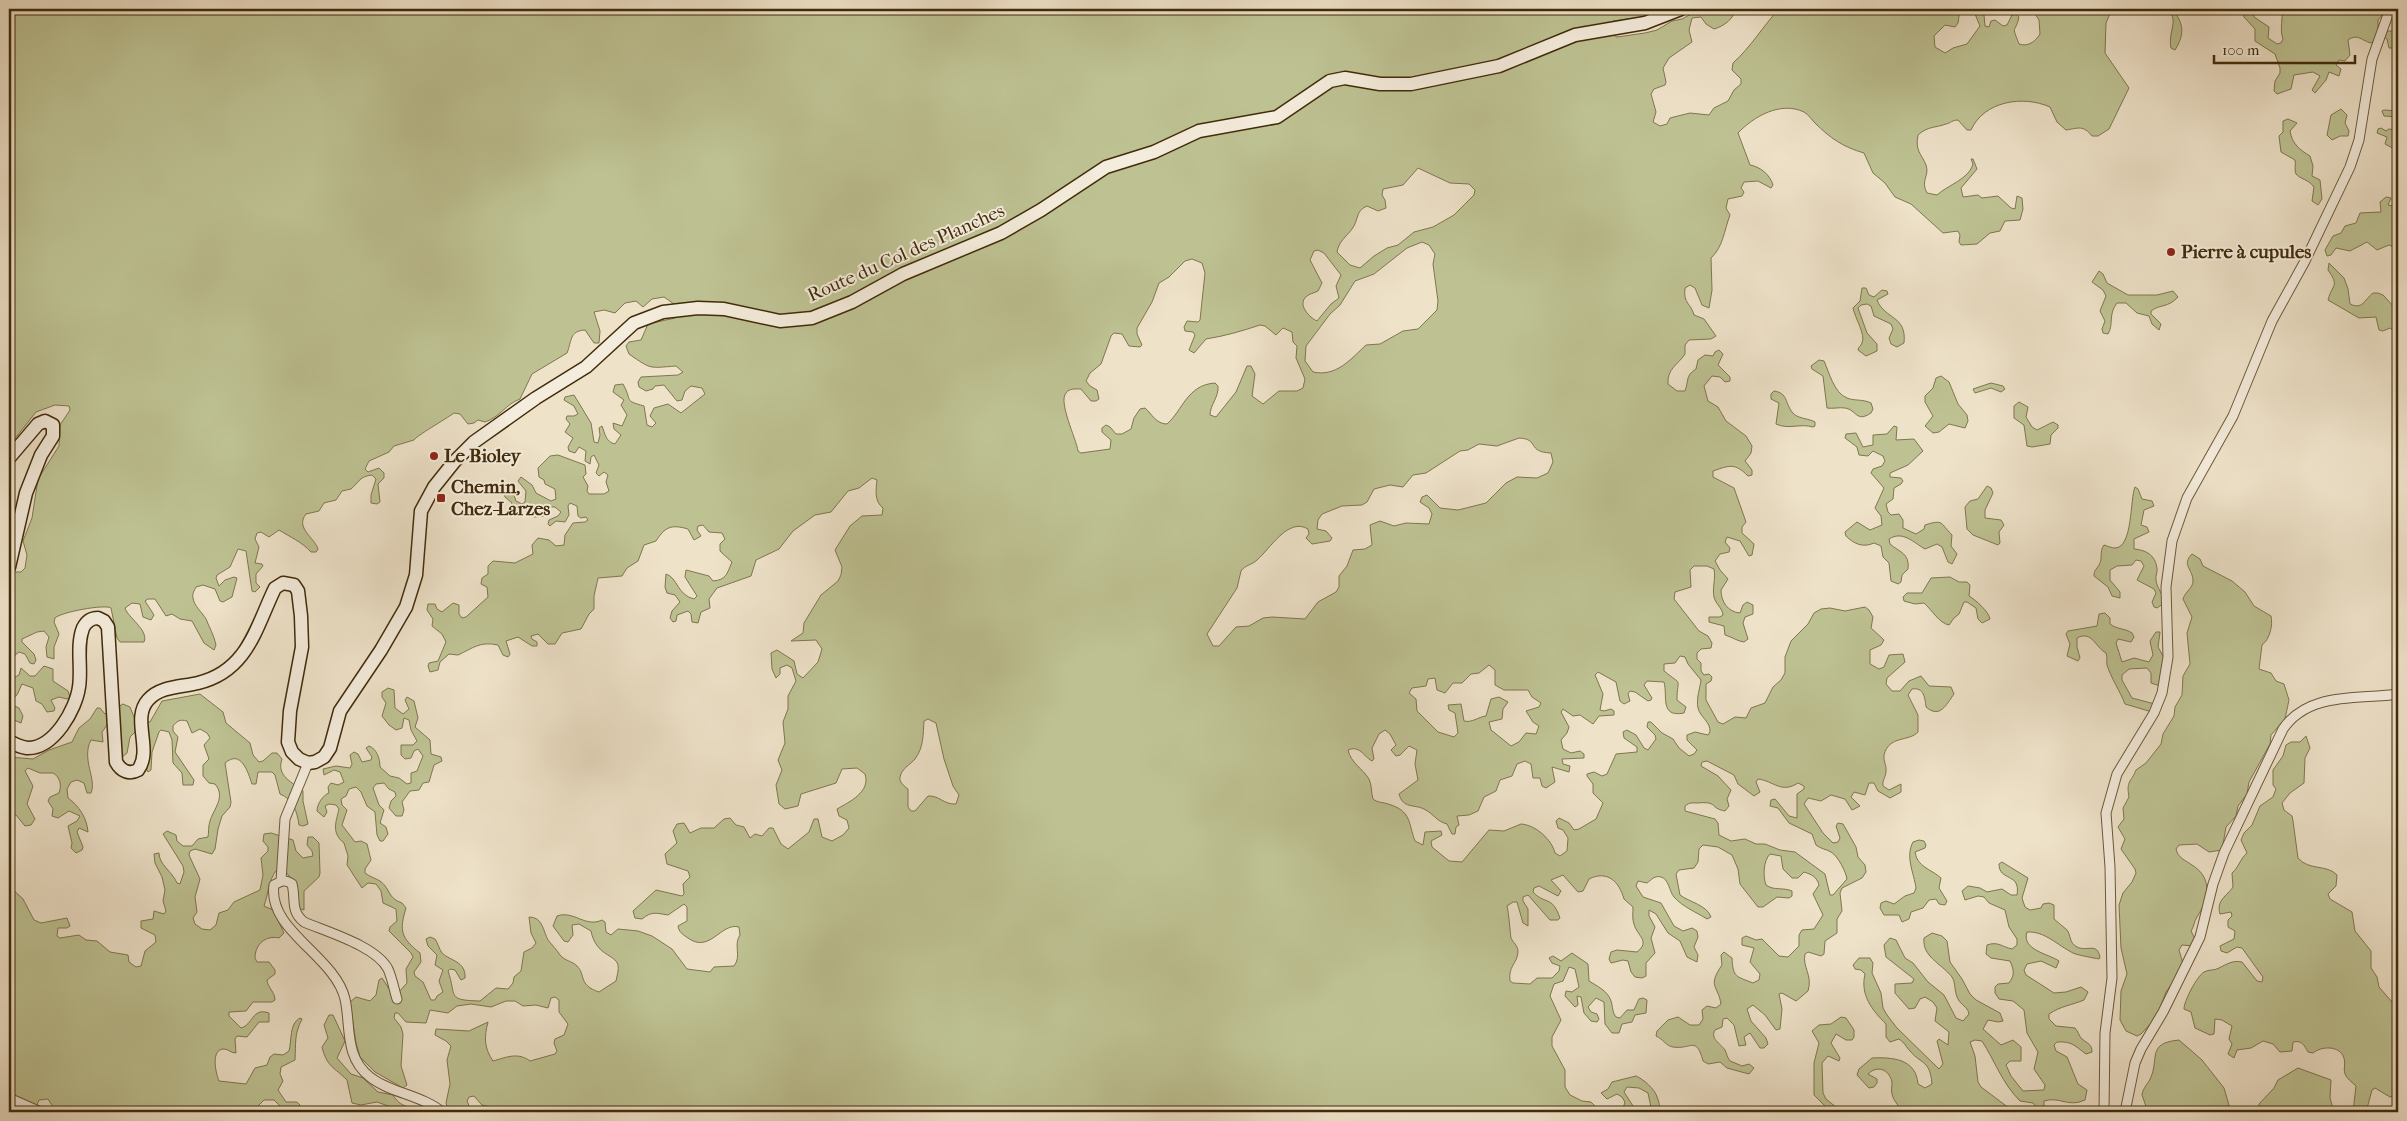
<svg xmlns="http://www.w3.org/2000/svg" width="2407" height="1121" font-family="'IM FELL French Canon',serif">
  <style>
    .green { fill: #bec293; stroke: #80764e; fill-rule: evenodd }
    .lines { fill: none; stroke-linecap: round; stroke-linejoin: round }
    .street-casing { stroke: #6c593a; stroke-width: 11 }
    .secondary-casing { stroke: #412b0a; stroke-width: 15 }
    .street { stroke: #f4ecdc; stroke-width: 9 }
    .secondary { stroke: #f4ecdc; stroke-width: 12 }
    .poi-dot { fill: #8f2418; stroke: #f4ecdc; stroke-width: 2 }
    .labels { text-anchor: middle; dominant-baseline: central; stroke-width: 4; stroke-linejoin: round; paint-order: stroke }
    .poi-label { font-size: 19px; font-weight: bold; fill: #412b0a; stroke: #f4ecdc; text-anchor: start }
    .street-label { font-size: 19px; fill: #412b0a; stroke: #f4ecdc }
  </style>
  <rect width="100%" height="100%" fill="#eee2c9"/>
  <filter id="stains"><feTurbulence type="fractalNoise" baseFrequency=".004" numOctaves="4"/><feColorMatrix values="0 0 0 0 .2 0 0 0 0 .09 0 0 0 0 .02 0 0 0 .5 -.17"/></filter>
  <radialGradient id="worn" r=".72"><stop offset=".6" stop-color="#630" stop-opacity="0"/><stop offset="1" stop-color="#630" stop-opacity=".3"/></radialGradient>
  <g class="green">
    <path d="M9,9H1662L1643,17L1613,21L1609,33L1617,37L1645,33L1657,30L1672,21L1682,19L1695,12L1707,9H1735C1734,19 1724,26 1714,29L1706,24L1701,17L1692,18L1689,30L1692,42L1669,58L1663,68L1666,82L1665,85L1654,89L1651,94L1656,112L1653,122L1660,126L1667,124L1670,118L1690,113L1709,115L1714,108L1728,101L1734,90L1741,84V79L1732,70L1733,63C1751,47 1763,26 1779,9H1960L1958,23L1955,27L1945,25L1934,36L1935,47L1945,53L1953,48L1967,44L1980,26L1975,14L1980,11L1984,15L1985,26L1989,27L1991,21L1995,20L2003,26L2007,25L2012,15L2016,14L2019,17C2015,35 2011,23 2019,44C2028,47 2035,42 2040,34L2039,20L2032,9H2112L2106,23L2105,53L2129,88L2109,129L2098,136H2092C2083,125 2079,128 2066,130L2057,122L2050,107C2023,95 1984,101 1971,130H1967L1958,120C1952,120 1951,123 1946,124C1935,128 1928,126 1918,135C1915,151 1921,153 1926,165C1930,176 1920,180 1927,193L1937,195C1948,185 1969,179 1973,164L1971,159H1973L1977,169L1961,188L1963,197L1978,195L1982,198L1998,196L2011,208L2015,209L2017,196L2022,198L2023,209L2020,220L2005,221L2000,231L1990,233L1977,244L1961,245L1959,242L1960,235L1958,231L1943,233L1911,204L1895,197L1885,183L1873,173L1864,153C1843,147 1830,138 1815,123C1811,119 1809,115 1804,112C1781,101 1754,116 1738,133L1750,165C1761,167 1770,175 1773,185L1771,188L1758,181L1744,182L1741,188L1744,192L1742,196L1728,199L1726,208L1730,215C1724,231 1723,247 1711,258L1712,290L1709,308L1702,305L1695,288L1690,285L1685,288C1683,304 1691,303 1694,315L1704,319L1716,336L1711,339L1689,340L1685,345V354C1678,365 1667,368 1668,384L1677,391H1685C1689,381 1685,376 1696,369L1698,360L1705,355L1713,356L1715,352L1719,350L1723,354L1718,365L1730,377V381L1725,382L1720,377L1712,376L1704,386L1708,401L1718,407L1726,421L1746,436L1752,446L1751,453L1745,461L1752,470V475L1748,476C1735,463 1730,465 1713,471V477L1734,488L1746,522L1742,527V533L1754,544L1752,555L1749,556L1740,541L1727,537L1725,542L1730,548L1729,552L1720,554L1715,561L1720,570L1728,579L1721,590C1721,602 1728,612 1740,613L1743,605L1747,602L1753,605V614L1745,617L1743,623L1748,639L1744,642C1737,641 1732,637 1725,635L1724,626L1709,622V617H1720L1723,615C1722,607 1716,605 1714,597C1712,588 1716,578 1714,569L1707,566H1694L1690,570L1691,587L1675,592L1674,599L1699,631L1708,636L1712,643L1711,648L1701,649L1697,653V659L1701,663V671L1704,675L1709,674L1712,677L1711,681L1706,684V700L1718,722L1723,724L1735,717L1746,718L1751,708L1765,703L1773,687L1781,680L1785,673V657L1791,641L1808,624L1814,613L1821,609L1830,608L1845,611L1865,607L1869,610L1873,617L1871,628L1884,640L1881,645L1870,650V664L1879,669L1884,667L1889,655L1903,654L1905,662L1887,678L1886,684L1892,691H1900L1909,681L1921,676L1929,686L1951,687L1954,694C1946,705 1940,719 1926,707C1925,698 1924,687 1912,689L1908,695L1918,715V732C1909,742 1889,735 1884,755C1883,761 1887,766 1886,771C1886,777 1882,780 1883,786L1889,790L1901,784V792L1890,798L1878,791L1874,783H1869L1865,795L1854,792L1851,797L1860,806L1852,810L1845,799L1831,795L1821,801L1808,798L1804,804L1823,833L1833,843L1838,842L1840,838L1836,826L1838,823L1843,824L1856,847L1858,857L1865,865L1866,872L1862,878L1842,888L1840,893L1842,911L1837,919V933L1825,941L1824,954L1821,956L1808,952L1805,954C1802,967 1813,975 1808,991L1796,1001L1782,993L1779,994L1782,1009L1780,1029L1776,1030L1765,1015L1753,1005L1747,1009L1751,1021L1766,1038L1768,1044L1764,1048H1760L1750,1033L1744,1037L1746,1045L1739,1046L1734,1025L1727,1018L1723,1019L1722,1027L1715,1030C1710,1039 1720,1043 1725,1050C1727,1054 1727,1057 1730,1061L1742,1066L1749,1064L1754,1068L1749,1074L1727,1068L1720,1062L1708,1064L1703,1061C1696,1035 1691,1050 1673,1047C1666,1046 1663,1039 1656,1036L1657,1031L1668,1020L1678,1017L1690,1025H1699L1703,1019L1702,1010L1707,1006L1716,1008L1721,1004C1718,985 1707,987 1722,965L1721,955L1724,952L1732,958C1733,978 1736,976 1753,983L1759,980L1760,974L1750,962L1754,948L1742,945V938L1746,936L1756,940L1762,939L1779,956L1788,957L1799,946V935L1802,930L1814,929L1823,915L1813,894L1819,885C1817,877 1811,874 1804,872L1798,878H1792L1783,869L1781,856L1770,854C1763,861 1763,877 1766,885C1774,891 1783,887 1792,891V896L1789,898L1777,897L1763,907H1758L1740,884L1738,869L1732,855L1718,847L1703,845L1699,849L1698,862L1694,868L1679,870L1676,874L1680,895C1689,902 1707,905 1711,917L1707,919C1696,912 1683,907 1674,897C1669,891 1669,879 1661,877C1655,875 1651,880 1647,883L1638,881L1636,886L1643,897L1661,903L1674,926L1683,931L1692,928L1697,931L1698,937L1694,947L1698,955L1697,962L1687,957L1680,941L1668,933L1656,914L1649,910V916L1655,927L1651,938L1655,953L1646,963V976L1642,978L1635,977L1631,972L1628,961L1623,960L1611,963L1609,959L1611,952L1617,950L1637,952C1651,941 1637,936 1634,924C1632,919 1633,913 1633,907L1624,899C1619,881 1607,870 1589,879L1583,891L1578,892L1563,875L1551,880L1561,891L1558,896L1539,886L1534,888L1533,892C1545,905 1552,895 1560,918L1558,920H1550L1528,895L1523,897V901L1528,909V926L1523,923L1517,902H1513L1507,906C1509,914 1510,932 1511,938C1513,943 1518,945 1518,952C1517,964 1508,966 1510,981L1513,983L1530,984L1537,978H1552L1559,971L1560,966L1552,963L1549,958L1553,956L1561,961L1572,953L1588,964L1589,981C1597,986 1608,991 1611,1001C1613,1007 1612,1012 1616,1017L1620,1018L1627,1010H1634L1639,999L1643,998L1647,1000L1646,1013L1635,1015L1632,1022L1622,1024L1619,1033H1612L1605,1024L1604,1002L1596,998L1588,1007L1591,1012L1597,1014L1599,1019L1597,1022L1591,1021L1584,1013L1581,997L1577,996L1578,1005L1575,1007L1565,996L1566,991L1572,992L1579,987L1575,969L1569,967L1563,981L1554,984L1550,996L1561,1020L1552,1037V1046L1565,1070V1087L1570,1095L1582,1101L1591,1102L1601,1112H500L498,1109L482,1105L474,1096L469,1097L467,1101L470,1108L468,1112H452L448,1109L446,1103L450,1084L447,1060L451,1046L446,1041L435,1035L436,1029L469,1031L488,1022C484,1037 484,1048 493,1061C507,1057 518,1052 530,1061L555,1054L557,1051L554,1043L555,1039L564,1035L568,1024L559,1012V1000L555,997L551,998L548,1008L536,1005L523,1006L515,1001H506L491,1007L471,1004L457,1006L448,1013L430,1010L426,1023L406,1022L398,1013H395L394,1018L401,1027L403,1034L401,1066L407,1085L403,1088L375,1072L360,1057L356,1043L350,1002L356,997L370,1001L376,995L379,980L382,978L393,995L398,993L407,983L406,969L413,957L411,953L389,931L390,927L397,921L396,909L383,903L381,891L376,884L368,883L362,888L347,865L348,856L344,843C331,833 336,822 339,809L336,805L329,804L325,806L327,812L324,817L317,811C317,804 323,795 329,793L328,787L331,783L338,785L344,782L340,772L334,770L324,775L323,769L336,766L350,768L352,764L350,755L354,752L358,754L362,762L371,760L372,757L366,748L369,746C377,749 380,759 380,767L390,776L399,778L407,784L411,783V773L417,771L423,756L418,749L414,751L411,758L405,759L401,755V745H413L417,741L411,730L409,720L404,718L402,728L396,730L389,725L382,716L386,703L382,697V692L388,688L394,690L395,708L403,714L409,709L405,700L407,697L414,701L418,718L415,727L430,740L431,754L441,757L442,761L434,765L429,782L423,783L419,790L410,791L402,802L404,810L402,816H396L389,808L391,801L396,796L395,792L389,789L384,783L376,784L373,788L379,805L384,810L380,823L386,827L388,834L383,841H380L377,835L375,812L367,806L361,792L356,787L349,789L346,796L341,799L342,805L347,810L342,825L355,842L361,841L367,844L371,860L365,869V873C370,877 375,878 380,881C391,889 387,898 402,903L406,908C399,931 401,938 420,953L421,962L414,972L415,976L423,982L431,1000H435L437,996L443,992L439,981L443,970L435,965L437,955L428,946L426,939L430,937L435,939C438,943 439,949 442,953C450,961 466,961 465,978L461,980L455,970L450,969L448,971C457,997 446,1000 480,1001L496,988L508,989L513,983L514,977L521,971L524,952L532,948L536,943L531,933L529,917C543,917 543,931 548,940C552,945 557,950 560,955C565,961 572,961 577,966C586,975 578,985 599,992L616,981C617,976 619,969 618,965C615,954 596,956 591,931L579,924L572,925L573,935L568,942L564,941L553,926L557,916C574,910 585,928 602,920L605,922L606,932L611,935L618,929L638,931L652,936L672,949L687,969L710,972L714,967L734,966C742,956 733,945 740,935L739,927C721,922 710,954 688,938C682,934 679,932 678,926L687,921V907L684,904L668,915C655,913 652,911 642,919L635,918L633,911L656,890L682,896L684,894L683,884L690,877L688,871L667,864L665,854L677,843L673,831L677,824L684,823L690,833L701,828H714L724,819L730,818L736,825L744,827L750,838L755,834L762,836L769,828H773L781,844L788,849L809,832L814,819H818L822,837L832,841L843,835L849,828L847,820L839,816L837,809C849,802 871,792 865,774L857,768L842,769L836,783L801,794L798,806L785,809L779,804L776,785L782,770L778,760L785,743L783,722L788,709V696L796,681L792,668L787,665L780,668V674L776,678L772,669L771,653L777,650L794,661L797,674L803,678L818,662L822,649L816,640L791,641L803,633L804,623L821,595L838,581L841,575L842,567L835,550L850,526L862,516L882,515L883,508C874,501 876,490 877,480L872,478L859,488L848,491L831,512L815,515L793,531L779,549L756,560L751,576L717,588L709,599L710,608L701,612L698,623L692,622L691,614L688,611L677,615L676,621L673,622L670,618L672,611L680,602L675,595L667,593L665,587L666,574C678,578 677,595 694,599L697,596L685,577L686,570L709,576L713,581C726,580 727,574 732,562L720,551V544L725,539L722,533L709,532L703,525L698,526L697,530L701,536L694,540L688,529C671,524 665,527 656,541L644,545L638,561L627,568L622,576L598,578L594,596V609L589,614L581,629L562,633L555,644H548L538,634L531,636L532,639L537,642V646H532L518,637L506,641L510,654L508,657L503,655L498,645C480,641 473,648 458,655L449,654L440,662L438,670L430,672L428,666L429,663L438,661L446,642L442,634L432,626L433,619L427,610L428,604H435L437,609L442,612L453,603L459,605V614L462,618L466,617L488,597L487,587L481,584L482,578L488,574V566L493,561L515,563L533,554L532,545L538,538L549,540L556,546L564,545L565,535L573,523L585,522L588,520L586,517L581,518L578,516L577,506L570,503L568,506L569,515L565,522L556,521L550,526L548,524L549,520L558,516L561,512L555,507H550L544,516L534,517L523,508L514,515L510,514L512,503L505,497L503,490L512,489L516,501L522,504L525,502L526,491L518,481L521,477L532,485L536,493L551,501L556,499L555,489L545,484L544,480L539,477L538,468L550,456L558,455L585,465L586,474L583,477L588,486L587,491L589,494H604L609,491L606,482L608,475L604,472L599,476L596,473L599,465L594,455L591,457L590,464L585,461L586,451L579,447L575,453L569,451L568,447L573,438L565,432L570,424L566,419L567,416H574L578,414L574,406L564,400L565,397L574,395L591,423L594,442L598,443L600,435L599,428L602,426C605,434 606,442 615,444L621,435L614,429L613,423L622,426L627,415L621,405L624,400L613,392L615,385L623,384C633,402 623,400 644,406L647,425L652,427L656,423L650,416L654,408L668,404L681,413L705,394L702,388L691,386L685,391L682,400L677,401L664,385L655,386L653,389L646,391L639,387L638,382L641,377L678,375L683,372L676,366C649,368 652,370 629,354L626,346L629,342L641,340L648,324L675,318L674,304L664,297L652,299L643,307L636,301L625,303L615,313L604,310L594,312L600,331L599,343H594L585,330C569,331 572,341 567,353L532,374L520,399C506,404 500,417 485,422L478,420L474,423L468,424L460,414L454,413C446,419 416,436 414,440L394,446L389,452L369,461L365,469L368,472L379,468L384,473V478L378,484L380,502L377,504L371,503V495L376,479L372,475C360,476 359,482 351,489L342,491L336,500L324,503L319,511L306,514C295,528 314,537 318,549L316,552H311C302,542 290,537 279,530L269,537L261,532L257,533L255,539L259,547L255,563L262,564L263,566L256,574V583L260,587L255,592L252,591L246,551L238,549L230,567L217,575L216,578L219,586L225,580L234,577L237,578L232,597L223,602L220,601L215,589L203,585L196,587C194,591 192,594 193,598C194,606 202,612 206,619C209,627 214,635 216,645L214,650L204,643L192,621L180,619L172,614L166,616L155,599H148L145,601L154,615L151,620L143,617L140,604L132,603L125,608C128,618 149,630 144,642H120L117,638L111,608C105,604 61,612 55,618L54,622L59,634L54,647V659L47,657L46,647L49,637L44,631L37,632L22,639V642L34,654L36,660L34,664L30,663L25,654L19,652L9,660V577L14,572H21L25,568L27,555L23,541L32,518L38,479L59,446L60,425L70,410L69,406L55,405L36,412L9,446ZM1418,168L1450,183L1469,184L1475,190L1474,195L1454,215L1433,227L1414,232L1398,245L1387,248L1374,256L1360,268L1350,265L1337,252C1339,241 1346,237 1352,229C1359,220 1355,211 1367,206L1378,211L1386,208L1385,200L1382,195L1383,189L1403,185ZM1422,242L1429,245L1435,254L1433,264L1438,301L1437,310L1418,329L1403,331L1380,344L1366,345C1350,360 1336,377 1313,372L1305,361L1306,346L1330,314L1340,305L1355,281L1374,274L1407,248ZM1318,250L1324,253L1341,275L1336,286L1339,298L1331,304L1317,321C1310,318 1296,304 1307,296C1309,294 1314,293 1318,291L1322,283L1310,260L1314,251ZM1192,259L1202,263L1205,273L1200,320L1198,322L1187,321L1184,327L1185,331L1193,332L1195,335L1189,350L1194,353L1206,339C1225,336 1242,331 1260,325L1265,326L1276,335L1283,328L1292,332L1293,342L1297,346L1296,358L1305,379L1303,388L1297,391H1279L1263,404L1252,396L1255,374L1251,366H1247L1236,392L1216,417L1210,415C1210,405 1219,397 1218,386L1215,383C1187,385 1183,410 1167,424C1156,424 1152,414 1145,408L1140,409L1134,418L1131,429L1122,434H1116L1110,427L1106,425L1102,428V432L1111,440L1110,449L1081,453L1078,451C1076,438 1058,402 1066,393C1069,388 1076,389 1081,389L1091,401H1096L1099,399L1097,390L1090,386L1086,381L1090,373L1101,364L1111,336L1114,333L1122,334L1129,346L1140,347L1142,345L1137,334V328L1152,302L1159,283L1169,277L1185,261ZM1519,438C1540,439 1526,452 1551,453L1553,462L1548,473L1537,478L1517,477L1506,483L1486,503L1458,510L1440,508L1427,495L1422,497L1420,502L1429,508L1432,514L1429,524L1406,523L1394,526L1380,521L1370,525L1372,545L1365,549L1353,550L1347,566L1339,576V587L1336,592L1318,602L1305,619L1272,617L1263,618L1249,626L1236,627L1219,646H1213L1207,634L1237,588L1241,571C1245,565 1252,565 1257,560C1270,549 1288,517 1308,529L1309,534L1306,538L1312,544L1330,541L1332,538L1326,531L1317,529L1318,520L1322,514L1342,506L1362,505L1367,502L1374,489L1390,485L1403,487L1413,475L1426,473L1460,451L1468,450L1479,444L1497,446ZM1680,656L1685,657L1688,664L1701,680C1700,689 1696,698 1698,708C1700,717 1711,722 1710,732L1708,735L1695,732L1687,735V740L1697,750L1694,754L1689,756L1679,748L1673,739L1662,733L1651,722H1648L1647,727L1655,735L1656,739L1648,750L1644,748L1636,735L1627,730L1623,732L1624,738L1637,747V752L1616,754L1607,774L1602,776L1594,772L1587,774V776L1593,784V793L1603,803L1596,819L1579,829L1574,830L1569,823L1559,818L1556,821L1558,828L1563,830L1568,838L1567,851L1560,856L1555,853C1552,840 1536,825 1521,824L1504,831L1489,830L1462,862L1449,861L1432,847L1431,841L1442,835L1441,831L1425,832L1423,845L1415,841C1408,823 1412,811 1388,804C1383,802 1378,803 1373,799C1371,793 1372,785 1369,779C1362,768 1351,763 1348,750C1360,745 1363,756 1372,761L1374,759L1372,748L1379,734L1385,730L1390,734L1396,745L1391,750L1396,756L1400,755L1409,746L1417,750L1415,764L1418,780L1399,794C1403,809 1414,804 1424,809C1434,814 1436,821 1447,824L1452,834H1455L1456,827L1459,825L1457,816L1469,815L1478,811L1484,797L1496,791L1500,780L1512,776L1517,764L1525,761L1531,764L1533,778H1540L1542,786L1546,788L1555,782L1552,767L1569,772L1570,766L1563,764L1562,759L1584,758V754L1580,751L1571,753L1563,749L1561,740L1567,733L1569,727L1561,712L1563,709L1573,716L1580,715L1593,724L1599,716L1614,715V711L1611,709L1604,711L1600,710L1603,694L1595,675L1598,672L1616,682L1620,701L1624,704L1630,701L1628,694L1630,691L1635,692L1648,701L1651,700L1652,698L1644,685L1647,681L1664,682C1668,695 1659,718 1684,713L1686,707L1677,700C1677,676 1684,687 1664,671V664L1675,663ZM1489,665L1495,670V685L1504,690H1528L1532,697L1541,703L1539,707L1526,711L1533,722L1539,726L1536,734L1526,733L1519,742L1511,746L1491,730L1489,722L1502,719L1503,709L1508,702L1499,697L1491,699L1486,716C1478,717 1472,723 1464,721L1461,704L1448,705L1449,710L1455,713L1458,733L1454,737L1438,732L1417,711L1416,699L1409,693L1412,688L1426,686L1428,679L1435,678L1437,690L1445,693L1453,683H1462L1471,674L1479,673ZM928,719L936,723L944,759L953,786L959,795L956,804C944,805 939,795 928,796L915,811H911L908,807V789C904,786 899,782 900,777C902,768 910,765 915,759C924,747 923,734 924,721ZM1707,761L1734,775L1738,784L1754,796L1760,792L1756,782L1758,779C1774,781 1781,794 1798,783L1804,786V789L1797,794V818L1789,816L1775,799L1771,800L1770,806L1778,808L1789,823L1812,834L1816,845C1821,849 1826,849 1831,852C1838,856 1846,872 1847,879L1833,895H1830L1825,874L1795,852L1780,850L1765,844H1756L1745,839L1731,841L1719,835L1718,823L1715,819L1685,811V806C1690,802 1692,803 1697,803C1719,801 1709,808 1725,811L1729,806L1727,799L1731,790L1718,776L1701,766L1702,762Z"/>
    <path d="M2146,9H2172C2184,23 2185,34 2175,50L2171,48C2167,30 2184,14 2160,9L2152,15Z"/>
    <path d="M2242,9H2253L2254,17L2269,27L2268,38L2277,44L2281,43L2283,39C2279,28 2284,19 2281,9H2384L2385,12L2378,20V28L2381,31H2392L2397,34L2398,48H2389L2387,39L2383,36L2371,43C2362,41 2358,33 2348,40L2350,55L2345,61L2339,60L2336,65L2341,69L2339,76L2329,72L2326,80L2315,93L2312,90L2320,76L2313,72L2294,75L2291,89L2277,94L2274,91L2275,81L2280,73V68L2275,54L2255,41V29L2244,17Z"/>
    <path d="M2341,109L2347,115L2345,123L2349,131L2348,136H2340L2332,140L2327,135L2331,115Z"/>
    <path d="M2384,110L2398,111V117L2384,116L2382,111Z"/>
    <path d="M2288,119L2297,123L2290,131C2292,144 2300,150 2310,156L2313,166L2312,176L2320,180L2322,199L2318,205L2312,201L2314,187C2308,179 2300,179 2296,174C2294,170 2296,165 2295,160L2281,152L2279,136L2283,132V121Z"/>
    <path d="M2381,128L2386,131L2389,129L2395,130L2398,136V151L2385,144L2387,137L2377,133L2378,129Z"/>
    <path d="M2386,197L2391,198L2388,205L2398,207V249L2389,245L2377,250L2367,242L2350,251L2336,248L2331,255L2327,256L2325,250L2333,236L2341,233L2345,226L2356,223L2360,213L2381,212L2380,202Z"/>
    <path d="M2329,263L2344,278L2348,289L2350,304C2363,310 2364,300 2373,293H2378L2383,295L2397,310L2395,321L2398,335L2390,328L2383,331L2379,330L2376,317L2359,318L2328,300C2332,284 2340,287 2328,270Z"/>
    <path d="M2099,271L2103,274L2107,283L2128,295H2157L2173,291L2178,297C2168,308 2160,304 2151,311V314L2161,324L2159,330L2152,324L2149,316L2137,313L2126,303H2117C2108,314 2114,324 2108,334L2103,333L2102,329L2105,321L2100,311L2106,296L2103,290L2092,282Z"/>
    <path d="M1862,288H1866L1869,295L1874,297L1882,290L1887,291L1888,294L1877,300C1885,320 1907,315 1904,343L1897,347L1891,344L1889,338L1893,329L1891,324L1874,316L1871,306L1867,304L1861,305L1858,308L1867,333L1877,344V351L1866,356L1858,350C1858,347 1861,346 1862,343C1866,335 1855,318 1853,308L1860,301Z"/>
    <path d="M1819,360L1824,361C1829,372 1834,393 1847,398C1854,401 1863,399 1871,403L1873,409L1871,413C1856,423 1857,410 1845,408C1839,407 1833,409 1827,408L1823,376L1812,369L1811,366Z"/>
    <path d="M1941,376L1949,382L1958,404L1967,415L1968,421L1965,428L1949,424L1939,432L1933,433L1925,426L1933,416L1925,402V396L1933,388L1936,378Z"/>
    <path d="M1991,383L2003,386L2005,389L2001,392L1991,388L1975,393L1973,389Z"/>
    <path d="M1774,391C1788,393 1785,403 1792,412C1797,419 1808,418 1815,422V426L1813,427C1800,423 1789,430 1776,424L1779,403L1771,399V394Z"/>
    <path d="M2019,402L2028,407L2026,417L2032,427L2037,430L2053,422L2058,425V428L2051,435L2050,444L2032,447L2027,446L2024,425L2014,418V406Z"/>
    <path d="M1894,426L1897,427L1896,440L1914,439L1923,451L1908,465L1890,473V477L1901,478L1903,481L1901,484L1894,488L1893,499L1886,504L1888,512L1891,515L1899,514L1903,520V528L1916,534L1924,529L1925,525C1944,519 1940,523 1952,535L1951,546L1957,554L1952,564L1948,562L1942,547L1937,544L1925,549C1914,543 1903,530 1889,539L1890,544C1899,552 1910,553 1908,569L1902,575L1901,582L1898,584L1891,581L1889,563L1883,557L1881,546L1874,543C1863,548 1854,544 1846,536L1845,532L1857,522L1870,530L1882,525L1881,516L1875,508L1884,488L1871,473L1873,469L1882,466L1885,461L1883,456L1873,451L1868,456L1859,455L1857,447L1845,438L1846,434L1856,433L1863,447L1873,445V435L1887,434Z"/>
    <path d="M1987,486L1991,488L1993,493L1985,510V518L2001,520L2004,525L1999,532L2000,543L1998,545L1973,535L1967,529L1965,507L1970,501L1978,499Z"/>
    <path d="M2135,487L2138,489L2142,499L2152,501L2154,506L2144,510L2141,525L2147,527L2149,532L2134,539V549C2145,550 2155,554 2157,568C2158,572 2155,576 2156,580C2157,589 2163,593 2164,603L2157,608L2154,607L2152,602L2156,593L2154,589L2137,580L2144,566L2141,561L2136,560L2132,565L2117,566L2110,570V580L2120,592V598L2112,596L2108,587L2094,576C2094,570 2096,570 2099,565C2103,559 2099,552 2104,545C2107,546 2112,548 2115,548C2133,548 2130,498 2135,487Z"/>
    <path d="M2192,554L2200,559L2203,566L2232,581L2245,592L2254,606L2271,616C2273,625 2270,639 2262,645L2259,669L2271,673L2276,681L2284,684L2289,700L2285,719L2271,735L2270,744L2249,782L2247,794L2238,806L2236,816L2226,827L2222,850L2209,852L2197,844L2179,845L2176,849C2178,858 2185,860 2192,865C2213,878 2209,899 2197,917C2194,921 2194,927 2191,931L2196,941L2193,946L2182,945L2179,950L2184,967L2166,992L2156,1018L2141,1034L2137,1036L2126,1031L2120,1020L2121,991L2127,974L2121,948L2119,905L2123,893L2132,882L2136,873L2135,869L2121,849L2125,839L2118,827L2124,819L2123,808L2129,797C2126,780 2131,783 2136,770L2146,763L2161,744L2163,734L2174,716L2175,707L2182,695L2183,676L2190,664L2187,633L2192,617L2183,599C2185,592 2193,588 2193,581C2193,569 2181,565 2192,554Z"/>
    <path d="M1950,577L1959,582H1967L1970,585L1969,596C1976,600 1989,612 1990,619L1982,623L1978,619L1976,608L1967,602H1964L1959,614L1954,618L1949,625C1939,623 1932,610 1924,603L1915,604L1904,601L1903,597L1907,593H1922L1931,578Z"/>
    <path d="M2105,613L2110,618V624C2118,630 2125,628 2132,633L2134,637L2131,642L2118,639L2116,643L2122,662L2134,658L2149,662L2153,655L2150,641L2156,632H2160L2158,647L2164,658L2160,686L2151,683V673L2147,668L2129,669L2122,675V680L2132,698L2155,704L2152,712L2125,704C2120,691 2111,678 2107,665C2106,660 2108,658 2106,653C2095,647 2092,630 2077,638V647L2080,658L2078,661L2067,656L2070,644L2066,634L2068,631L2097,626L2099,614Z"/>
    <path d="M44,666L53,669V681L68,691L70,697L67,699L59,697L51,700L55,708L54,711L47,712L42,704L36,701L33,688L22,684L17,695L10,700V704L19,708L23,716L21,723L9,718V684L11,679L19,675L21,668L30,676H35Z"/>
    <path d="M200,694L223,712L226,723L250,743L253,755L259,762L263,761L272,753H277L282,759C276,776 292,782 303,791V801L308,824L303,826L299,825C297,811 293,799 280,794L275,775L272,772H258L256,784H252C248,772 241,749 225,763L231,802L230,807L222,816L218,829L215,849L212,854L195,849L190,851L189,855L200,879L195,897L197,912L193,918L195,924L202,929L210,930L216,925L219,913L228,910L234,902L260,890L263,875L261,858L268,851V847L263,841L264,834L271,833L293,840L296,851L303,858L313,856L312,851L307,845L308,837H313L319,843L320,873L319,877L304,891V910L298,908L295,883L285,871H276C269,879 268,895 264,906L273,910L284,933L279,938C266,935 255,944 255,958L257,962H269L275,970V974L267,980C268,988 275,992 275,1000L272,1002H253L246,1011L229,1012V1016L241,1028C253,1025 252,1007 269,1013V1022H259L247,1037L237,1036L235,1039L236,1053C231,1053 228,1049 224,1049C210,1049 216,1074 219,1081L246,1084L255,1068L267,1065L270,1057L274,1054L283,1055L289,1051C292,1040 289,1024 300,1018L302,1019C294,1035 296,1042 295,1060L281,1067L280,1074L283,1081L278,1090L286,1102H297L300,1105L301,1112H297L293,1107L286,1112L274,1100H264L257,1107L256,1112H237C231,1105 211,1105 203,1112H56L48,1099L39,1100L36,1107L9,1096V886L23,899L34,920L41,923L67,918L70,926L67,928H58L57,936L60,938L79,935L86,940L97,941L110,952L128,955L129,962L136,967L141,966L145,951L156,942L155,935L141,928V921L153,919L154,911L164,914L166,911L163,901L165,890L162,877L155,863L154,854L159,853C159,865 172,871 177,883L180,884L184,872L183,866L163,834L167,831L176,835L177,841L183,846H192L198,839L208,837C209,832 208,827 210,821C214,808 226,797 215,784L209,783L203,776V765L209,759L204,745L210,738L207,733L200,729L192,733L187,721C180,719 177,721 173,726V731L178,737L175,752L194,780L193,785H183L182,773L173,763L172,740L169,732L161,730L159,732L152,752L151,770L148,772L143,763L137,730L130,737L127,753L122,757L115,723L107,725L102,732L103,742L91,740C81,759 97,779 91,793H87L84,783L77,780L71,782L67,789L68,798C79,806 87,818 88,832L79,828L77,832L83,847L82,850L76,853L71,848L72,843L68,826L77,821L80,816L69,811L58,818L52,816L53,809L48,801L50,797L59,793C62,785 60,777 53,773H40L28,768L25,771L33,786L27,804L35,819L31,825L25,826L16,815L13,814L9,820V757L33,759L49,750L72,742L79,728L90,719L97,708H100L105,714L123,704L130,707L136,722H150L162,701Z"/>
    <path d="M2306,736L2310,748L2305,758L2304,783L2290,793L2282,803L2284,810L2292,816L2293,821L2298,858C2309,871 2327,864 2337,875L2336,886L2328,894L2330,899L2352,912L2355,931L2371,951V968L2377,977L2379,987L2398,1009V1095L2390,1097L2375,1088L2372,1090L2366,1112H2353L2356,1086C2352,1082 2347,1079 2345,1074C2343,1069 2346,1063 2344,1058C2340,1045 2321,1046 2313,1053L2308,1052C2304,1045 2302,1040 2293,1042L2292,1051L2280,1052L2273,1044L2263,1041L2251,1048L2237,1050L2234,1058L2228,1054L2232,1044L2229,1039L2232,1026L2222,1020L2215,1019L2214,1034L2210,1035L2195,1028L2191,1012L2184,1009C2184,1001 2197,976 2204,972C2209,969 2214,971 2219,968C2227,964 2233,960 2242,962L2257,981L2262,982L2263,977L2242,948L2237,947L2227,953L2221,951L2220,946L2234,939L2235,931L2228,927V920L2232,916L2231,912L2220,914C2216,900 2227,896 2233,887L2232,873C2239,867 2240,859 2247,853L2241,840L2244,833L2252,825L2260,806L2273,797L2276,789L2273,785V770L2283,756L2286,745L2291,742H2300Z"/>
    <path d="M1919,840L1924,841L1926,845L1925,848L1915,852C1917,867 1931,869 1941,878L1939,888L1947,901L1945,905L1939,904L1936,899L1929,900L1923,908L1911,912L1909,919L1902,922L1899,915H1884L1880,908L1881,903L1886,901L1894,904L1905,896L1914,893L1916,888C1914,873 1905,857 1913,842Z"/>
    <path d="M2002,862L2028,878L2022,898L2025,907L2030,910L2041,908L2043,904L2049,903L2054,905V919C2058,923 2063,926 2067,930C2071,935 2069,943 2077,947C2087,952 2097,942 2100,957L2099,959C2094,958 2077,955 2073,953C2057,945 2045,931 2027,932C2021,950 2049,954 2059,961L2056,968L2041,961L2027,964L2024,970L2026,975L2054,993L2066,992L2081,987L2088,992L2084,1000C2072,1005 2061,1006 2049,1014V1019L2056,1026L2075,1028C2078,1031 2079,1036 2082,1039C2088,1044 2092,1044 2092,1052L2086,1054C2075,1046 2072,1041 2057,1042L2054,1045L2056,1051L2067,1057L2078,1084L2087,1090L2085,1100C2068,1108 2060,1096 2044,1101V1106L2051,1112H2040L2033,1103L2020,1101C2002,1083 1995,1061 1982,1041L1975,1040L1970,1042L1975,1056L1978,1082L1981,1087L2009,1108L2025,1112H1900C1900,1105 1893,1101 1892,1094C1891,1090 1892,1086 1892,1082C1889,1069 1877,1065 1868,1074L1877,1079V1083L1874,1087L1869,1088L1857,1075L1859,1069L1872,1058C1893,1057 1916,1059 1918,1084L1925,1088L1932,1084C1930,1060 1922,1065 1910,1051C1906,1047 1905,1043 1899,1039L1890,1042L1886,1037V1024C1872,1010 1860,995 1865,974L1861,970L1855,969L1853,965L1859,958H1870L1873,963L1872,973L1881,993L1883,1008L1887,1015L1897,1028L1939,1069L1943,1064L1937,1041L1939,1039L1948,1045L1949,1032L1935,1021L1937,1008L1933,1002L1925,997L1920,999L1915,1008L1909,1009L1895,993V984L1912,983L1914,979L1886,957L1884,945L1890,938L1896,940L1905,958L1913,963L1928,982L1944,995L1956,1018L1963,1021L1969,1014C1968,1007 1961,1005 1958,999C1954,992 1956,983 1952,977C1941,963 1922,957 1924,938L1932,933L1942,936L1947,941L1950,962L1962,979L1970,994L1976,1000L2000,1013L2003,1021L1998,1022L1988,1020L1983,1029L2001,1045L2013,1040L2021,1047V1061H2010L2006,1065L2011,1076L2023,1091L2044,1090L2045,1085L2034,1069L2038,1052L2027,1033L2024,1010L2013,1001L1999,999L1995,993V987L1998,984L2009,983C2015,975 2014,970 2010,961L1991,958L1986,954L1987,945C1998,941 2002,947 2012,949L2017,945V939L2009,927L2005,910L1989,903L1984,897L1978,896L1965,900L1962,891L1968,886L1980,888L1987,892L2002,889L2011,895H2017C2021,872 1999,882 1999,864Z"/>
    <path d="M329,1015H333L345,1041L337,1058L351,1074L363,1078L378,1092L393,1095C401,1110 418,1108 433,1112L402,1111L377,1102L361,1105L352,1103L347,1080C334,1067 327,1067 322,1047L328,1038L324,1025Z"/>
    <path d="M1841,1017L1846,1018L1854,1030V1037L1852,1040H1846L1836,1034L1831,1043L1840,1058L1839,1061L1828,1056L1822,1063L1823,1093L1826,1099L1842,1112H1831L1814,1095V1063L1819,1043L1812,1031L1819,1025L1831,1024Z"/>
    <path d="M2179,1040L2202,1060L2224,1088L2231,1112H2148L2142,1095C2143,1087 2149,1083 2151,1077C2159,1058 2147,1043 2179,1040Z"/>
    <path d="M2298,1068L2331,1080L2330,1098L2334,1112H2259V1104L2274,1088L2278,1080Z"/>
    <path d="M1636,1076C1643,1079 1655,1089 1657,1097C1660,1103 1658,1106 1663,1112H1652L1648,1093L1639,1088L1627,1087L1624,1092L1633,1106L1634,1112H1622L1625,1102L1622,1097L1617,1094L1607,1099L1601,1093L1608,1089L1612,1082Z"/>
  </g>
  <g class="lines">
    <defs>
      <g id="street">
        <path d="M281,881L285,819L308,763"/>
        <path d="M397,999C394,989 392,978 388,969C376,946 327,932 304,922C290,911 296,899 292,884C285,879 281,881 274,885C267,930 335,956 345,999C351,1026 344,1057 370,1077C390,1093 422,1095 442,1112"/>
        <path d="M9,1098L41,1112"/>
        <path d="M2104,1112L2105,1033L2112,978L2110,867L2106,813L2117,774L2154,713L2162,693L2168,657L2166,587L2172,541L2187,498L2233,416L2272,321L2305,261L2350,167L2359,140L2372,59L2390,9"/>
        <path d="M2125,1112L2135,1063L2141,1049L2163,1012L2200,937L2213,884L2224,853L2283,729C2309,691 2359,700 2398,694"/>
      </g>
      <g id="secondary">
        <path d="M9,458L38,424L45,421L53,425V436L41,455L26,493L9,567"/>
        <path d="M9,741C14,744 21,747 27,748C54,749 76,709 79,687C82,668 76,646 83,628C86,622 91,618 98,618L104,621L108,627L116,762C121,771 129,775 138,770C153,750 131,719 148,700C160,686 182,687 198,683C248,671 256,627 275,588L283,583L294,585L298,591L301,616L302,647L290,711L288,742L292,752L299,759L308,763L315,762L324,757L330,748L340,711L381,650L406,607L416,575L421,511L434,487L454,462L474,442L536,398L586,367L634,323L663,312L698,308L724,309L780,321L812,318L852,302L903,274L1001,233L1041,210L1106,167L1154,152L1199,131L1277,117L1330,81L1345,78L1380,84H1411L1499,66L1575,35L1645,23L1681,9"/>
      </g>
    </defs>
    <use href="#street" class="street-casing"/>
    <use href="#secondary" class="secondary-casing"/>
    <use href="#street" class="street"/>
    <use href="#secondary" class="secondary"/>
  </g>
  <g class="poi-dot">
    <circle cx="2171" cy="252" r="5"/>
    <circle cx="434" cy="456" r="5"/>
    <rect x="436" y="493" width="10" height="10" rx="2.5"/>
  </g>
  <g class="labels">
    <g class="poi-label">
      <text x="2181" y="252">Pierre à cupules</text>
      <text x="444" y="456">Le Bioley</text>
      <text x="451" y="487">Chemin,<tspan x="451" dy="22">Chez-Larzes</tspan></text>
    </g>
    <g class="street-label">
      <text transform="translate(906 253) rotate(-24)">Route du Col des Planches</text>
    </g>
  </g>
  <rect width="2407" height="1121" fill="none" stroke="#eee2c9" stroke-width="30"/>
  <rect x="10" y="10" width="2387" height="1101" fill="none" stroke="#412b0a" stroke-width="2.5"/>
  <rect x="15" y="15" width="2377" height="1091" fill="none" stroke="#412b0a"/>
  <path d="M2214 55v8h141v-8" fill="none" stroke="#412b0a" stroke-width="2.5"/>
  <text x="2222" y="55" font-size="15" fill="#412b0a" stroke="#f4ecdc" stroke-width="4" paint-order="stroke">100 m</text>
  <rect width="100%" height="100%" filter="url(#stains)"/>
  <rect width="100%" height="100%" fill="url(#worn)"/>
</svg>
